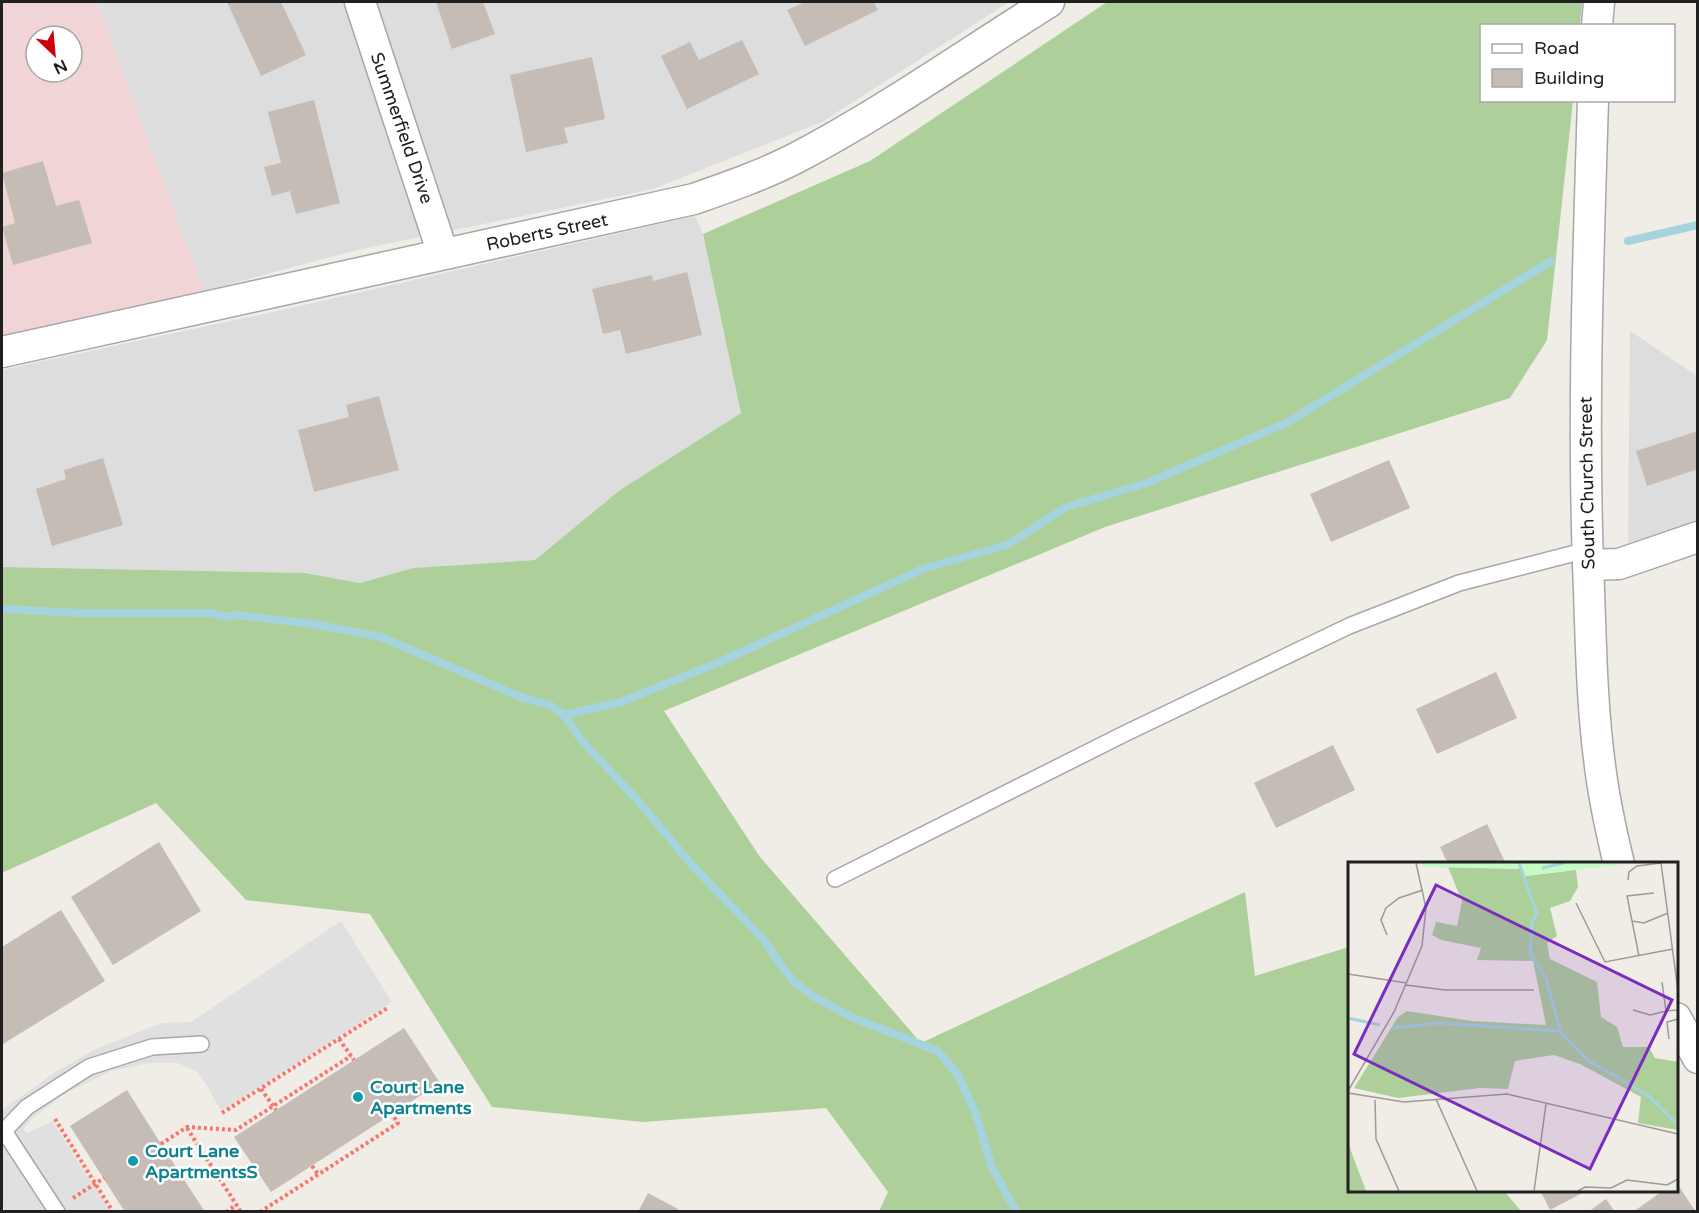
<svg xmlns="http://www.w3.org/2000/svg" width="1699" height="1213" font-family="'Varela Round',sans-serif">
  <style>
    .residential { fill: #dedddd }
    .commercial { fill: #f1d5d6; fill-rule: evenodd }
    .forest { fill: #add09a }
    .parking { fill: #e0e0e0 }
    .lines { fill: none; stroke-linecap: round; stroke-linejoin: round }
    .stream { stroke: #a6d4de; stroke-width: 8 }
    .building { fill: #c5bcb5 }
    .lane-casing { stroke: #a7a7a7; stroke-width: 18 }
    .street-casing { stroke: #a7a7a7; stroke-width: 33 }
    .path { stroke: #fb746c; stroke-width: 4; stroke-dasharray: 3 3; stroke-linecap: butt }
    .lane { stroke: #fff; stroke-width: 15 }
    .street { stroke: #fff; stroke-width: 30 }
    .culture-dot { fill: #0f9aa8; stroke: #fff; stroke-width: 2 }
    .labels { text-anchor: middle; dominant-baseline: central; stroke-width: 5; stroke-linejoin: round; paint-order: stroke }
    .street-label { font-size: 18px; fill: #202020; stroke: #fff }
    .culture-label { font-size: 18px; font-weight: bold; fill: #0d838f; stroke: #fff; text-anchor: start }
    .inset-river { fill: none; stroke: #a6d4de; stroke-width: 3 }
    .inset-road { fill: none; stroke: #9d9a97; stroke-width: 1.5 }
    .view { fill: #7b2cbf; fill-opacity: 0.15; stroke: #7b2cbf; stroke-width: 3 }
    .inset-edge { fill: none; stroke: #202020; stroke-width: 3 }
  </style>
  <rect width="100%" height="100%" fill="#f0ece6"/>
  <g class="residential">
    <path d="M97,2H1009L822,122L653,189L357,250L204,291Z"/>
    <path d="M695,216L703,234L741,413L620,490L535,560L413,568L360,583L305,573L2,567V370L282,310Z"/>
    <path d="M1630,331L1697,376L1698,521L1628,543Z"/>
  </g>
  <path class="commercial" d="M2,2H97L204,291L2,337ZM36,36H72V72H36Z"/>
  <path class="forest" d="M1107,2H1582L1580,25L1482,26V100L1573,101L1547,340L1510,398L1105,527L664,711L760,857L921,1043L1245,892L1255,976L1349,947L1350,1190L1504,1191L1521,1211H879L888,1192L826,1108L643,1122L492,1107L370,914L246,900L156,803L4,872L2,870V567L305,573L360,583L413,568L535,560L620,490L741,413L703,234L870,161Z"/>
  <path class="parking" d="M341,921L392,1002L221,1111L206,1084L196,1071L178,1063H149L111,1071L64,1094L32,1119L23,1130L28,1133L52,1121L110,1211H6L2,1205V1110L57,1071L96,1049L162,1023L191,1022Z"/>
  <g class="lines">
    <g class="stream">
      <path d="M1628,241L1698,225"/>
      <path d="M2,609L80,613H210L226,617L237,615L313,624L381,637L523,698L550,705L564,715L582,741L639,802L691,864L764,940L780,964L794,982L813,996L851,1017L938,1051L958,1075L975,1112L992,1167L1016,1212"/>
      <path d="M564,715L621,702L722,661L925,568L1007,545L1066,507L1147,483L1288,422L1551,261"/>
    </g>
  </g>
  <g class="building">
    <path d="M227,2H281L306,55L261,76Z"/>
    <path d="M436,2H483L495,34L452,49Z"/>
    <path d="M805,2H874L878,10L805,46L787,10Z"/>
    <path d="M742,40L759,74L687,109L661,56L690,42L699,60Z"/>
    <path d="M592,57L605,119L564,128L568,143L526,152L510,75Z"/>
    <path d="M314,100L340,203L296,214L290,191L272,196L264,167L281,163L268,112Z"/>
    <path d="M43,161L56,206L79,200L92,243L13,265L2,227L15,223L2,173Z"/>
    <path d="M687,272L702,335L626,354L620,330L603,334L592,289L652,275L653,281Z"/>
    <path d="M379,396L399,470L314,492L298,430L349,417L346,405Z"/>
    <path d="M1698,431V469L1647,486L1636,451Z"/>
    <path d="M103,458L123,525L52,546L36,489L66,479L64,470Z"/>
    <path d="M1389,460L1410,508L1331,542L1310,494Z"/>
    <path d="M1496,672L1517,718L1437,754L1416,709Z"/>
    <path d="M1333,745L1355,790L1276,828L1254,783Z"/>
    <path d="M1487,824L1506,864H1448L1440,847Z"/>
    <path d="M159,842L201,911L113,965L71,897Z"/>
    <path d="M61,910L105,981L3,1044L2,947Z"/>
    <path d="M404,1028L440,1083L271,1192L234,1137Z"/>
    <path d="M127,1090L161,1144L205,1212H125L70,1126Z"/>
    <path d="M1676,1182L1696,1212H1633L1664,1190H1676Z"/>
    <path d="M1540,1190H1588L1550,1210Z"/>
    <path d="M648,1193L678,1209L676,1212H638Z"/>
    <path d="M1606,1199L1615,1212H1588Z"/>
  </g>
  <g class="lines">
    <defs>
      <g id="lane">
        <path d="M835,879L1124,734L1349,626L1459,583L1587,550"/>
        <path d="M4,1131L27,1107L89,1067L152,1047L201,1044"/>
        <path d="M2,1133L4,1131L57,1212"/>
      </g>
      <g id="street">
        <path d="M360,2L443,254"/>
        <path d="M1597,26L1599,2"/>
        <path d="M1593,100C1588,264 1582,426 1589,590C1591,648 1592,707 1600,766C1604,799 1611,831 1619,864"/>
        <path d="M2,352L694,199C728,187 763,175 796,158C882,113 966,54 1049,2"/>
        <path d="M1588,565L1619,564L1698,537"/>
        <path d="M1676,1018L1698,1058"/>
      </g>
    </defs>
    <use href="#lane" class="lane-casing"/>
    <use href="#street" class="street-casing"/>
    <g class="path">
      <path d="M339,1039L354,1060"/>
      <path d="M261,1089L276,1110"/>
      <path d="M222,1113L389,1007"/>
      <path d="M55,1119L113,1212"/>
      <path d="M187,1128L241,1212"/>
      <path d="M161,1144L187,1127L236,1130L351,1056"/>
      <path d="M312,1166L318,1174"/>
      <path d="M73,1198L104,1178"/>
      <path d="M226,1212L236,1205"/>
      <path d="M260,1212L398,1123L392,1114"/>
    </g>
    <use href="#lane" class="lane"/>
    <use href="#street" class="street"/>
  </g>
  <g class="culture-dot">
    <circle cx="358" cy="1097" r="6"/>
    <circle cx="133" cy="1161" r="6"/>
  </g>
  <g class="labels">
    <g class="street-label">
      <text transform="translate(402 128) rotate(71)">Summerfield Drive</text>
      <text transform="translate(547 232) rotate(-12)">Roberts Street</text>
      <text transform="translate(1587 483) rotate(-91)">South Church Street</text>
    </g>
    <g class="culture-label">
      <text x="370" y="1087">Court Lane<tspan x="370" dy="21">Apartments</tspan></text>
      <text x="145" y="1151">Court Lane<tspan x="145" dy="21">ApartmentsS</tspan></text>
    </g>
  </g>
  <g transform="translate(1348 862)">
    <rect width="330" height="330" fill="#f0ece6"/>
    <path d="M100,5L175,7L178,14L228,8L230,25L222,39L202,46L209,74L199,81L202,97L249,120L253,155L269,165L275,185H301L307,196L330,200V268L290,261L293,235L232,202L206,193L167,199L160,227L132,226L50,236L6,226L50,155L59,149L124,159L198,163L185,99L129,98L133,86L93,78L84,73L88,60L109,64L114,39ZM0,279L3,289L18,329H0Z" fill="#add09a"/>
    <path d="M73,1H285L177,14L175,7L75,5Z" fill="#c3fac5"/>
    <path class="inset-river" d="M171,1L189,52L184,60L182,92L198,116L213,172L241,199L301,234L330,263M194,6L216,1M0,156L32,163M44,166L91,161L212,169"/>
    <path class="inset-road" d="M313,1L330,129M280,18L281,10L289,4L313,1M228,41L257,100L325,87M284,59L296,61L320,51M39,73L33,58L38,46L51,36L75,28M291,94L279,34L306,31M0,112L59,121M314,120L318,149L330,148M58,123L97,128H186M285,148L302,153L318,149M321,177L319,160L330,157M0,229L46,150L74,84L78,46L68,1M0,231L56,240L159,232L330,272M88,237L129,329M27,238L28,277L51,329M186,329L198,242M230,329L237,325L263,326L279,318L319,323L330,317"/>
    <path class="view" d="M88,23L324,138L242,307L6,192Z"/>
    <rect width="330" height="330" class="inset-edge"/>
  </g>
  <rect width="1699" height="1213" fill="none" stroke="#202020" stroke-width="6"/>
  <rect x="1480" y="24" width="195" height="78" fill="#ffffff" stroke="#a6a6a6" stroke-width="1.5"/>
  <rect x="1492" y="44" width="30" height="9" fill="#ffffff" stroke="#a6a6a6" stroke-width="1.5"/>
  <text x="1534" y="54" font-size="18" fill="#202020">Road</text>
  <rect x="1492" y="69" width="30" height="18" fill="#c5bcb5" stroke="#a6a6a6" stroke-width="1.5"/>
  <text x="1534" y="84" font-size="18" fill="#202020">Building</text>
  <g transform="translate(54 54) rotate(154)"><circle r="28" fill="#ffffff" stroke="#a6a6a6" stroke-width="1.5"/>
  <path d="M0-4.5L10 22L0 15L-10 22Z" fill="#d0000a"/>
  <text y="-9" font-size="16" font-weight="bold" text-anchor="middle" fill="#202020">N</text>
  </g>
</svg>
